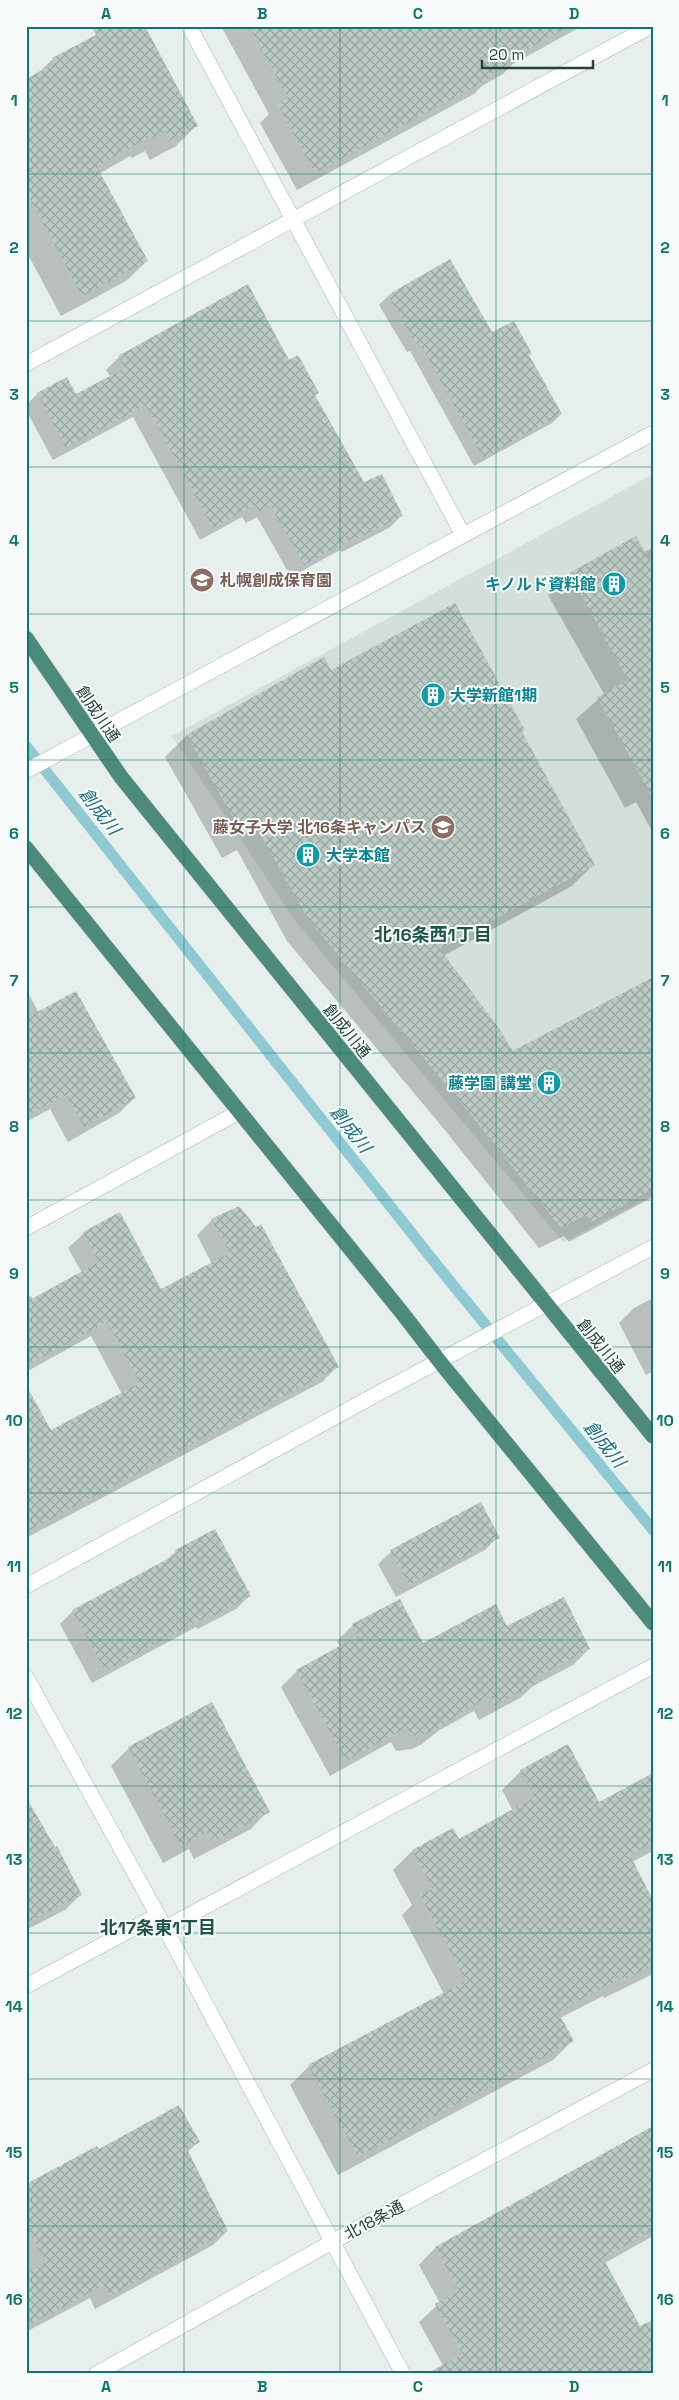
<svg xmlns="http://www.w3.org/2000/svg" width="679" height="2400" font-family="'Space Grotesk','Noto Sans JP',sans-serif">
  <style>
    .built { fill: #d4dfda }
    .shadow { fill: #0003 }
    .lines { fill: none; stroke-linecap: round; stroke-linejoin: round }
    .stream { stroke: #8ec9d4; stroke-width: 11 }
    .building { fill: url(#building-cross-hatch) }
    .minor-casing { stroke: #a8b8b2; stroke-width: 16 }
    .tertiary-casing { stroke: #a8b8b2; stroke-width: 16 }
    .trunk-casing { stroke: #c2cac8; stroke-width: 16 }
    .minor { stroke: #fff; stroke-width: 15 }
    .tertiary { stroke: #fff; stroke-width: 15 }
    .trunk { stroke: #4c8a7c; stroke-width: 15 }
    .grid { fill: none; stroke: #0f766e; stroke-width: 1; stroke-opacity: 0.55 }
    .labels { text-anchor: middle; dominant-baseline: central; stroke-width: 4; stroke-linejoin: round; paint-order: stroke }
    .education-label { font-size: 16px; font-weight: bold; fill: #785e54; stroke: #f7fbf9; text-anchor: start }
    .culture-label { font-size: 16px; font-weight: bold; fill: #0d838f; stroke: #f7fbf9; text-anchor: end }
    .street-label { font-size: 16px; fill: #24423a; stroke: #f7fbf9 }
    .water-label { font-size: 18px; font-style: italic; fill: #1c6f80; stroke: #f7fbf9 }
    .neighbourhood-label { font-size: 18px; font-weight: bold; fill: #1f5548; stroke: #f7fbf9 }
    .neatline { fill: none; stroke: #0f766e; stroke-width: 2 }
    .grid-label { font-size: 16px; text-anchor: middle; font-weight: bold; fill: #0f766e }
  </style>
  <defs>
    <pattern id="building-cross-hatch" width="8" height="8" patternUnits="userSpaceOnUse" patternTransform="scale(1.25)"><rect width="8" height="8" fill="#bbcac4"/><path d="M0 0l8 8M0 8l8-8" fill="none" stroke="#98a6a0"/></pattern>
  </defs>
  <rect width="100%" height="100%" fill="#e6efeb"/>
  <path class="built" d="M653,474V1195L563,1242L293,918L172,736Z"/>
  <g class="shadow">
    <path d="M112,26L197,125L176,146L150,160L145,151L132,158L130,156L99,174L147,261L126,281L61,316L26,251V80L37,74L53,59Z"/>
    <path d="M221,26H582L513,64L503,74L482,86L474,94L297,190L260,123L269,114Z"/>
    <path d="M450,261L492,334L530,354L528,356L561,414L552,423L474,466L410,351L407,352L379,305L388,296Z"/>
    <path d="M119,357L289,362L317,393L314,396L364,484L402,515L389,528L342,552L340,550L291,577L257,517L246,523L242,517L200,540L133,417L53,460L26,410V405L37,394L66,379L75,396L111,377L106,370Z"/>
    <path d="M653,548V833L636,802L625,808L576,719L604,694L548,595L570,574L644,552Z"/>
    <path d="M324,659L331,672L521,733L593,865L572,886L443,956L512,1052L653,978V1197L569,1242L564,1236L539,1248L444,1129L287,941L237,850L222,858L165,757L186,736Z"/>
    <path d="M26,989L39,1013L134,1098L119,1113L68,1142L50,1109L26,1122Z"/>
    <path d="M212,1220L338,1366L322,1382L26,1538V1387L50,1431L122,1394L91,1336L26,1372V1299L31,1296L33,1300L82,1273L68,1248L84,1233L161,1291L212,1264L197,1235Z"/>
    <path d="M653,1298V1371L646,1375L619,1323L634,1308Z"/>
    <path d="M498,1537L485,1550L396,1597L378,1564L391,1552Z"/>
    <path d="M176,1551L249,1596L236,1609L198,1629L196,1627L92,1683L60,1624L73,1611L165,1562Z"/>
    <path d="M353,1625L423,1645L507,1627L589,1649L573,1665L533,1686L520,1698L479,1720L474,1711L438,1731L422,1744L412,1749L396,1751L391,1742L330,1776L281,1687L297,1671L340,1647L337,1641Z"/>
    <path d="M129,1748L268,1811L251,1829L194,1859L189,1849L163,1863L111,1766Z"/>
    <path d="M521,1771L598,1804L653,1774V1851L632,1862L653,1903V1974L604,1998L603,1996L560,2018L572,2041L553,2060L338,2175L290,2085L309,2066L444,1994L402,1915L412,1905L393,1870L412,1851L459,1841L513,1811L502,1790Z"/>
    <path d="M26,1800L81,1894L65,1910L26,1930Z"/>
    <path d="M653,2127V2236L605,2263L640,2328L653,2321V2374H443L446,2371L419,2322L440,2303L419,2265L435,2248Z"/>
    <path d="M198,2141L187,2153L227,2231L213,2245L95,2309L90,2298L26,2332V2185L99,2151Z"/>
  </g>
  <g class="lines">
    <path class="stream" d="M26,746L440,1269L653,1530"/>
  </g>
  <g class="building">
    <path d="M91,26H145L198,126L171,140L166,131L153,138L151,136L97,167L148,261L82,296L26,191V79L55,63L52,58L96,35Z"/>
    <path d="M249,26H569L521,53L523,56L493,73L494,76L315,173L277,104L288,98Z"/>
    <path d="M450,259L492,332L514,321L532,354L529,355L562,414L483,458L420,343L416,344L388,295Z"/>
    <path d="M248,284L289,360L298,355L319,393L315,395L364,482L382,474L403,516L355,540L353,538L304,565L270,505L259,512L255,505L213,528L146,405L66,448L37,393L67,377L76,394L125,368L118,356Z"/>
    <path d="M636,536L653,566V799L597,697L628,680L569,573Z"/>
    <path d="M455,603L525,730L522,732L595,865L440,949L500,1030L513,1051L653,977V1189L591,1222L586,1215L561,1228L465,1108L308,919L258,830L244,837L186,735L324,657L331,670Z"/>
    <path d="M76,991L136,1098L84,1127L66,1095L26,1116V1018Z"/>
    <path d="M239,1206L256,1227L261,1224L339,1367L26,1532V1385L51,1430L140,1383L107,1322L26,1366V1302L99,1262L83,1232L120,1212L161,1289L230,1253L211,1219Z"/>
    <path d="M481,1502L500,1538L409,1585L390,1550Z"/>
    <path d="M215,1529L251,1596L211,1617L209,1615L105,1671L72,1610L177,1554L175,1550Z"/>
    <path d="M564,1597L590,1649L535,1678L538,1683L495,1705L490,1696L455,1716L439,1729L429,1733L412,1736L407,1727L346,1761L296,1670L358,1636L352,1624L400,1599L423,1643L496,1604L507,1626Z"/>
    <path d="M212,1702L270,1812L212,1842L207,1832L181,1846L128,1747Z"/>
    <path d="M568,1744L599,1802L653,1773V1843L630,1855L653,1900V1965L624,1980L623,1977L558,2012L574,2041L358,2157L308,2065L466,1981L420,1895L433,1889L412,1850L453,1828L459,1839L535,1797L520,1770Z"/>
    <path d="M26,1797L55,1847L57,1846L82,1895L26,1923Z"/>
    <path d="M179,2105L200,2142L187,2149L228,2231L110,2296L104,2285L26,2327V2273L46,2262L26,2226V2184L97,2146L99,2149Z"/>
    <path d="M653,2126V2230L603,2258L640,2326L653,2320V2364L635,2374H426L463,2354L435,2304L459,2290L435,2247Z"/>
  </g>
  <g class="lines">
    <defs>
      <g id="minor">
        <path d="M189,26L463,535"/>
        <path d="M26,364L651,26"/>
        <path d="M26,771L653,433"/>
        <path d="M26,1228L239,1112"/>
        <path d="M26,1586L377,1394L653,1247"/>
        <path d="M165,1928L653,1666"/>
        <path d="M26,1986L158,1915"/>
      </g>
      <g id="tertiary">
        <path d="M26,1677L165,1928L403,2374"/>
        <path d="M96,2374L332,2242L653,2070"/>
      </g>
      <g id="trunk">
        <path d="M26,638L121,777L653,1436"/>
        <path d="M26,848L403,1314L440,1362L653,1623"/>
      </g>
    </defs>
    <use href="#minor" class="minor-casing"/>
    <use href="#tertiary" class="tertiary-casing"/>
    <use href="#trunk" class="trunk-casing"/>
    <use href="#minor" class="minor"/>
    <use href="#tertiary" class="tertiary"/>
    <use href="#trunk" class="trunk"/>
  </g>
  <path class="grid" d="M184,26V2374M340,26V2374M496,26V2374M26,174H653M26,321H653M26,467H653M26,614H653M26,760H653M26,907H653M26,1053H653M26,1200H653M26,1347H653M26,1493H653M26,1640H653M26,1786H653M26,1933H653M26,2079H653M26,2226H653"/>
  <defs>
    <symbol id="school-disc" viewBox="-11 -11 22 22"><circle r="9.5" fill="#8d6e63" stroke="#f7fbf9"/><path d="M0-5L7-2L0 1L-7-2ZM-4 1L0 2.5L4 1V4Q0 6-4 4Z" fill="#fff"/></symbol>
    <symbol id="building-disc" viewBox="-11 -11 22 22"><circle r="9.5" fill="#0f9aa8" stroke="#f7fbf9"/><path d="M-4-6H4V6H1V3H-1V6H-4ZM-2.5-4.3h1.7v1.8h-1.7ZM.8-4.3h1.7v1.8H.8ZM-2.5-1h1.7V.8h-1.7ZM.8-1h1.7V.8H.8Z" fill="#fff"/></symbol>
    <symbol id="university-disc" viewBox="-11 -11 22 22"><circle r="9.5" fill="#8d6e63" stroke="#f7fbf9"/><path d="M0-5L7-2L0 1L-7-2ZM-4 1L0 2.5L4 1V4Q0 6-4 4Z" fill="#fff"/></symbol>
  </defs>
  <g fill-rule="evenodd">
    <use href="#school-disc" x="188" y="566" width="28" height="28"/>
    <use href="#building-disc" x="600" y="570" width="28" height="28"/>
    <use href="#building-disc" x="419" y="681" width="28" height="28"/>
    <use href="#university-disc" x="429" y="813" width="28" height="28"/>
    <use href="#building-disc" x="294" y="841" width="28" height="28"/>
    <use href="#building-disc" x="535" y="1069" width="28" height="28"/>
  </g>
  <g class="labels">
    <g class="education-label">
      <text x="220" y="580">札幌創成保育園</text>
      <text x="426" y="827" text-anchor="end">藤女子大学 北16条キャンパス</text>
    </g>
    <g class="culture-label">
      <text x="596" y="584">キノルド資料館</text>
      <text x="450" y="695" text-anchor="start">大学新館1期</text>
      <text x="326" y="855" text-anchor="start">大学本館</text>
      <text x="532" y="1083">藤学園 講堂</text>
    </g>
    <g class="street-label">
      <text transform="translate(98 714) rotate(56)">創成川通</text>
      <text transform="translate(347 1031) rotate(51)">創成川通</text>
      <text transform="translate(601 1346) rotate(51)">創成川通</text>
      <text transform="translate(374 2220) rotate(-28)">北18条通</text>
    </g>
    <g class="water-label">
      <text transform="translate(100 811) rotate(52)">創成川</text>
      <text transform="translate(351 1129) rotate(52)">創成川</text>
      <text transform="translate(605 1444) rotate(51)">創成川</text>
    </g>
    <g class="neighbourhood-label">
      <text x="433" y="934">北16条西1丁目</text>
      <text x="158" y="1927">北17条東1丁目</text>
    </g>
  </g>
  <rect width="679" height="2400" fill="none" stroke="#f7fbf9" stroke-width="55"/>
  <path d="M482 60v8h111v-8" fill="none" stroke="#24423a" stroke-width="2.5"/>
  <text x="489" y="60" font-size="15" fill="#24423a" stroke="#f7fbf9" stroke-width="4" paint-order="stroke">20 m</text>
  <rect x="28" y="28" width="624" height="2344" class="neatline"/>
  <g class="grid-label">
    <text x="106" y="19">A</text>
    <text x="262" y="19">B</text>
    <text x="418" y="19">C</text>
    <text x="574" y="19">D</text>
    <text x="14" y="106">1</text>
    <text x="665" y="106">1</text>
    <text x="14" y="253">2</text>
    <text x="665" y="253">2</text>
    <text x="14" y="400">3</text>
    <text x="665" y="400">3</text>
    <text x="14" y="546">4</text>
    <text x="665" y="546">4</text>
    <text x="14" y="693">5</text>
    <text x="665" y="693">5</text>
    <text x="14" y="839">6</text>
    <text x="665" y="839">6</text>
    <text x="14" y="986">7</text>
    <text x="665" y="986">7</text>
    <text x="14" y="1132">8</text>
    <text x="665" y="1132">8</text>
    <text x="14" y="1279">9</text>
    <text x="665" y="1279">9</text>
    <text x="14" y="1426">10</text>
    <text x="665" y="1426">10</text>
    <text x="14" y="1572">11</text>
    <text x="665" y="1572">11</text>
    <text x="14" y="1719">12</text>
    <text x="665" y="1719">12</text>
    <text x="14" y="1865">13</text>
    <text x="665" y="1865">13</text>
    <text x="14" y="2012">14</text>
    <text x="665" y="2012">14</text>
    <text x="14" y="2158">15</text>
    <text x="665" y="2158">15</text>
    <text x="14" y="2305">16</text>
    <text x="665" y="2305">16</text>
    <text x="106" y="2392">A</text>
    <text x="262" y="2392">B</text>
    <text x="418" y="2392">C</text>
    <text x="574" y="2392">D</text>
  </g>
</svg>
